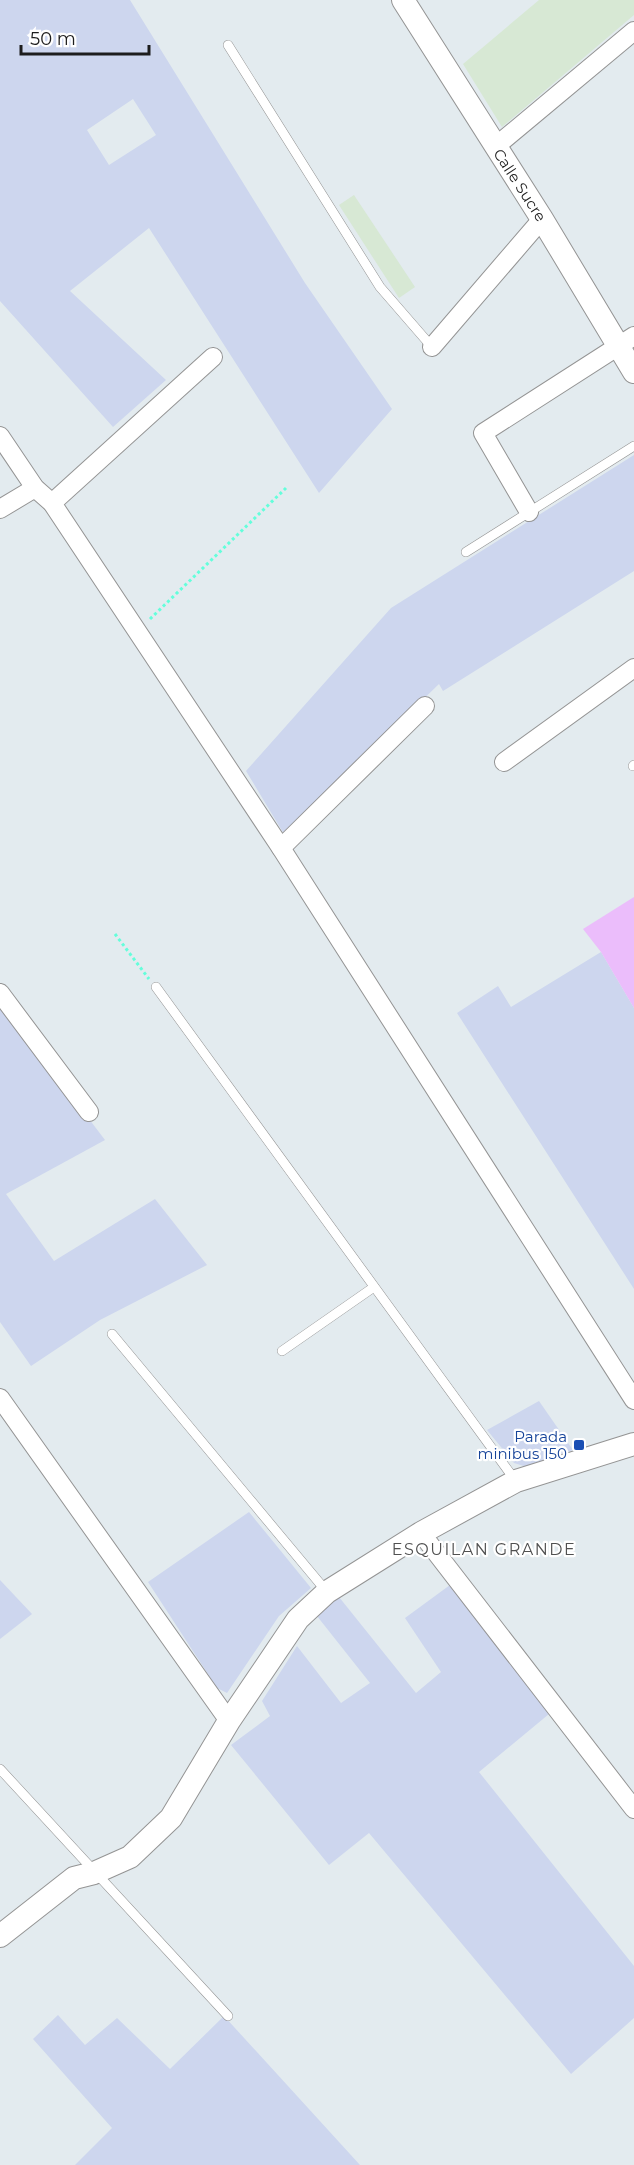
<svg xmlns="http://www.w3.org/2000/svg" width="634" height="2165" font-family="Montserrat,sans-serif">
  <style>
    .industrial { fill: #d7e8d4 }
    .farmland { fill: #cdd6ee; fill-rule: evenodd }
    .park { fill: #ebbdfb }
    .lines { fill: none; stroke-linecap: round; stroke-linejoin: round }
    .service-casing { stroke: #949494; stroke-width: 10 }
    .minor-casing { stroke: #949494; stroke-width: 20 }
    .tertiary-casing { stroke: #949494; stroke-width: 24 }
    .path { stroke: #64fedb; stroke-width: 3; stroke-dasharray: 3 3; stroke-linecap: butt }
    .service { stroke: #fff; stroke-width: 9 }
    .minor { stroke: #fff; stroke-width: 18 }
    .tertiary { stroke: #fff; stroke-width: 22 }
    .transit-dot { fill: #1a4fb4; stroke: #fff; stroke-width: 2 }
    .labels { text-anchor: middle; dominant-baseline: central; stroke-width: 4.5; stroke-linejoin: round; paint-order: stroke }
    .street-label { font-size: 15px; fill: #1d1d1d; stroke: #fff }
    .transit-label { font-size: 15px; fill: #164399; stroke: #fff; text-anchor: end }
    .neighbourhood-label { font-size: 16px; letter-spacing: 1.5px; fill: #505050; stroke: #fff }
  </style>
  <rect width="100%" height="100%" fill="#e3ebef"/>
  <g class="industrial">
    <path d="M539,0H634V15L502,127L463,64Z"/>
    <path d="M354,195L415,287L399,298L339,205Z"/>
  </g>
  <g class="farmland">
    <path d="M0,0H130L305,283L392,409L319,493L149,228L70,291L166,380L113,427L0,301ZM133,99L156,135L109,165L87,130Z"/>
    <path d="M634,455V571L443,691L439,684L284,834L246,771L391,608Z"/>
    <path d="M601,952L634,1008V1289L457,1013L498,986L511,1007Z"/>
    <path d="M0,1002L105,1140L6,1194L54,1261L155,1199L207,1265L100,1320L31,1366L0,1322Z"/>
    <path d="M539,1401L573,1450L527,1467L514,1463L487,1430Z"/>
    <path d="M249,1512L311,1588L279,1616L227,1693L217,1688L148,1582Z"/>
    <path d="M0,1580L32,1614L0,1639Z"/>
    <path d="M450,1585L549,1714L479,1772L634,1966V2018L571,2074L369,1833L329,1865L231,1745L270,1716L262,1701L297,1646L341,1703L370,1683L313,1611L335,1592L416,1693L441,1672L405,1618Z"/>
    <path d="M58,2015L85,2045L117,2018L170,2069L224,2016L360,2165H75L112,2128L33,2039Z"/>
  </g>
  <path class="park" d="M634,897V1008L601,952L583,929Z"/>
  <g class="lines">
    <defs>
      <g id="service">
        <path d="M228,45L380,287L432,347"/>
        <path d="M466,552L634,446"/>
        <path d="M633,766L634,765"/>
        <path d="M156,987L515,1480"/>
        <path d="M112,1334L327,1592"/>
        <path d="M282,1351L374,1287"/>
        <path d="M0,1769L228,2016"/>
      </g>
      <g id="minor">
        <path d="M495,147L634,31"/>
        <path d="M432,347L542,219"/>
        <path d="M0,436L35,488L52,503L281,848L634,1400"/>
        <path d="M52,503L213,357"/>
        <path d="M0,509L35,488"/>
        <path d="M529,512L483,433L634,336"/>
        <path d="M504,762L634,668"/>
        <path d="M281,848L425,706"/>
        <path d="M0,993L89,1112"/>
        <path d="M0,1398L229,1721"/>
        <path d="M421,1533L634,1809"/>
      </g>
      <g id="tertiary">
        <path d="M403,0L542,219L634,372"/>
        <path d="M0,1936L74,1878L94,1873L130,1857L171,1818L229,1721L298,1619L327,1592L421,1533L516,1481L634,1444"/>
      </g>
    </defs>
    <use href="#service" class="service-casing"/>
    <use href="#minor" class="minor-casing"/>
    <use href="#tertiary" class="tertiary-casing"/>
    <g class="path">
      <path d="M150,619L286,488"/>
      <path d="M115,934L149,979"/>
    </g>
    <use href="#service" class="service"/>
    <use href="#minor" class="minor"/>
    <use href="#tertiary" class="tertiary"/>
  </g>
  <rect class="transit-dot" x="573" y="1439" width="12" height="12" rx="3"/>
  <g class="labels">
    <g class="street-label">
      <text transform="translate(520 185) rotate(57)">Calle Sucre</text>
    </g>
    <g class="transit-label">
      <text x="567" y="1436">Parada<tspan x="567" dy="17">minibus 150</tspan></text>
    </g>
    <g class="neighbourhood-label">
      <text x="484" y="1549">ESQUILAN GRANDE</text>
    </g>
  </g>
  <path d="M21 45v9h128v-9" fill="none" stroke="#1d1d1d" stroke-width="3"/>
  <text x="30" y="45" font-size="18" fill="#1d1d1d" stroke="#ffffff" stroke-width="4.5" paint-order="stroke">50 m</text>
</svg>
